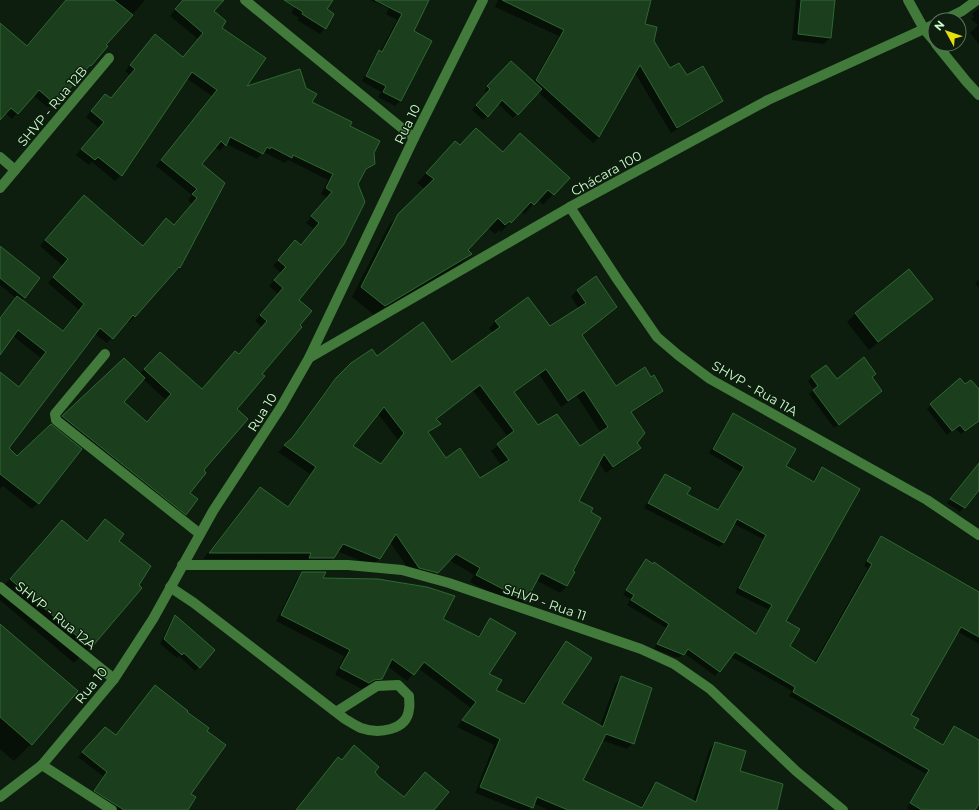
<svg xmlns="http://www.w3.org/2000/svg" width="979" height="810" font-family="Montserrat,sans-serif">
  <style>
    .shadow { fill: #0007; fill-rule: evenodd }
    .building { fill: #1b3e1d; stroke: #2e6832; fill-rule: evenodd }
    .lines { fill: none; stroke-linecap: round; stroke-linejoin: round }
    .minor { stroke: #417a3b; stroke-width: 10 }
    .labels { text-anchor: middle; dominant-baseline: central; stroke-width: 3; stroke-linejoin: round; paint-order: stroke }
    .street-label { font-size: 13px; fill: #cefccd; stroke: #0d1e0e }
  </style>
  <rect width="100%" height="100%" fill="#0d1e0e"/>
  <g class="shadow">
    <path d="M67,0H145L53,107H47L33,95L12,119L5,113L0,24L26,47Z"/>
    <path d="M183,0H213L212,11L221,28L244,88L311,103L349,126L373,153L374,164L363,172L261,374L235,409L189,493L186,514L180,520L57,422L124,360L140,374L154,358L201,390L229,358L235,352L238,355L262,327L255,321L278,294L269,286L281,273L273,266L290,247L300,245L314,229L306,223L327,198L321,194L328,180L288,160L285,163L265,153H262L257,159L226,144L220,151L215,147L200,164L223,183L180,268L174,273L173,272L134,317L129,322L127,321L107,343L95,334L8,448L38,503L32,509L3,486L0,489V374L19,388L41,358L13,336L0,354V317L16,298L0,285V247L24,297L21,301L62,331L79,310L48,283L63,266L40,246L78,202L142,247L173,226L192,204L188,200L192,195L156,166L212,96L186,78L94,154L120,176L115,181L92,162L89,165L76,155L99,128L86,117L105,95L110,99L130,75L125,71L155,35L183,58L198,39L170,16ZM143,379L166,400L147,423L122,402Z"/>
    <path d="M299,0H332L326,9L333,14L325,28L320,34L297,20L299,18L291,13Z"/>
    <path d="M370,0H428L412,31L431,41L400,101L395,106L378,97L381,92L362,81L374,57L380,52L397,20L386,14L389,8Z"/>
    <path d="M498,0H650L644,24L669,69L687,77L722,100L716,106L671,133L635,73L599,137L593,143L538,92L513,118L498,104L483,120L472,110L487,94L484,91L511,62L533,83L559,36L495,7Z"/>
    <path d="M796,0H834L830,38L824,44L792,40Z"/>
    <path d="M979,0V44L970,33L978,25L971,19L974,17L972,14L979,8Z"/>
    <path d="M455,142L459,146L503,153L568,178L543,205L538,199L524,214L521,211L501,232L499,230L495,234L488,228L467,250L471,254L461,264L374,315L352,297L389,225L425,189L417,183Z"/>
    <path d="M979,279V288L975,283Z"/>
    <path d="M577,290L616,307L582,336L616,387L662,391L655,398L631,413L637,450L630,457L606,473L599,463L578,501L572,571L574,572L567,586L560,593L536,580L525,600L518,607L470,582L474,575L449,560L430,579L412,574L390,542L379,559L373,566L337,551L333,558L326,565H303L306,560L203,559L253,495L260,488L287,507L310,474L278,452L287,443L329,386L337,378L377,357L451,363L493,333L489,328L496,321L550,327L579,309L571,297ZM539,374L561,407L577,396L601,433L580,448L538,426L514,393ZM473,391L508,437L491,451L502,466L479,479L445,459L428,434L439,424L436,419ZM378,414L398,440L380,465L352,446Z"/>
    <path d="M932,299L923,307L869,350L847,322L856,313Z"/>
    <path d="M812,377L836,380L871,377L876,395L834,428L809,394L814,390L808,381Z"/>
    <path d="M965,385L979,391V421L961,434L955,428L947,435L927,409L931,405Z"/>
    <path d="M733,414L784,466L812,482L817,473L822,468L784,621L789,647L814,663L868,568L864,566L877,542L881,538L979,593V644L958,632L910,715L912,728L942,745L950,732L955,727L979,741V802L974,810H910L907,808L926,774L789,696L792,691L730,656L715,676L684,653L680,657H675L654,649L666,628L627,605L631,599L623,595L642,565L646,560L755,635L769,610L735,593L763,539L734,524L724,543L719,547L644,508L661,480L665,475L686,495L717,511L740,472L709,453L729,419Z"/>
    <path d="M979,473V488L960,512L947,503L971,474Z"/>
    <path d="M62,521L85,541L105,521L117,541L90,647L74,663L0,600V590L46,537Z"/>
    <path d="M303,572L442,619L477,637L485,626L491,620L488,675L495,690L522,704L560,648L566,642L560,703L600,726L615,684L621,678L633,743L627,749L601,740L582,780L619,810H548L533,803L529,810H518L475,793L494,745L457,727L471,708L418,668L407,681L387,666L381,679L375,685L367,686L362,689L335,675L344,656L276,621L297,579Z"/>
    <path d="M175,617L214,650L195,671L179,656L177,658L160,644L171,621Z"/>
    <path d="M0,625L31,744L14,761L0,749Z"/>
    <path d="M151,691L190,794L186,810H114L91,795L104,777L78,757L105,728L115,736Z"/>
    <path d="M715,743L739,772L776,810H640L651,788L656,783L693,802L710,748Z"/>
    <path d="M341,761L373,772L402,797L404,796H405L425,773L432,810H296L333,764Z"/>
  </g>
  <g class="building">
    <path d="M66,0H114L133,15L106,45L108,46L91,66L90,65L56,105L39,90L18,114L11,108L0,120V23L27,46Z"/>
    <path d="M183,0H224L214,11L226,21L222,28L266,58L247,86L300,69L306,88L317,94L312,102L352,122L350,126L380,141L374,153L375,164L366,169L358,184L365,202L344,244L299,300L312,311L300,325L302,327L262,374L265,376L237,409L248,419L204,470L206,473L190,493L198,499L186,515L62,416L124,358L145,378L124,402L147,422L171,394L144,369L160,352L202,389L235,351L239,354L267,321L260,315L283,288L274,280L286,267L278,260L295,240L301,245L319,223L311,216L332,192L326,188L333,174L293,155L292,158L271,147L270,149L267,147L263,154L230,137L226,146L221,141L202,164L225,183L180,268L179,267L135,317L133,315L113,339L100,328L9,448L17,456L51,424L82,449L39,504L0,474V372L19,387L46,352L18,330L0,355V318L17,296L63,331L84,304L53,277L68,259L45,240L84,195L143,246L166,218L174,225L197,198L192,194L197,189L161,160L217,90L192,72L122,176L98,157L95,160L81,149L104,122L91,111L105,94L111,98L135,69L130,65L155,34L183,57L203,33L175,9Z"/>
    <path d="M284,0H333L327,9L334,14L326,29L302,14L303,12Z"/>
    <path d="M375,0H429L414,31L432,41L401,101L383,92L386,86L366,76L379,50L382,52L402,14Z"/>
    <path d="M502,0H651L645,24L657,27L654,41L670,68L679,63L687,75L703,66L723,101L677,128L640,65L599,137L536,80L564,30Z"/>
    <path d="M801,0H835L831,38L798,34Z"/>
    <path d="M511,61L542,89L518,115L502,100L488,117L476,105L490,89L487,86Z"/>
    <path d="M476,128L503,152L520,133L570,178L554,195L548,190L534,205L531,202L511,223L510,221L505,225L498,218L468,250L472,254L385,306L361,287L398,214L434,179L426,173L455,141L460,145Z"/>
    <path d="M0,246L40,278L25,298L0,278Z"/>
    <path d="M909,269L933,299L878,342L855,313Z"/>
    <path d="M596,276L617,307L582,335L616,386L645,367L651,377L654,375L663,391L631,412L645,433L637,443L641,448L613,467L604,454L579,501L593,508L591,512L601,518L573,571L575,572L567,586L541,573L526,601L476,575L480,568L456,554L438,573L419,568L396,534L380,559L343,544L334,558H309L311,553H209L260,487L288,507L316,467L284,445L292,438L336,378L351,363L372,349L377,356L423,322L452,362L500,327L495,321L528,297L550,326L586,303L577,290ZM546,369L568,401L584,390L608,427L580,446L557,414L538,425L514,392ZM480,385L514,431L497,444L509,460L480,478L460,448L446,458L428,432L441,424L436,419ZM384,407L404,433L381,464L353,446Z"/>
    <path d="M864,357L876,374L872,377L882,391L839,425L813,390L818,386L811,376L826,365L837,379Z"/>
    <path d="M960,378L965,384L971,380L979,389V421L965,431L960,425L952,431L930,404Z"/>
    <path d="M733,413L796,449L786,466L814,482L822,467L860,489L786,621L800,629L790,646L816,663L872,564L867,561L881,536L979,592V637L961,627L911,715L919,719L914,728L943,745L954,726L979,740V804L975,810H922L910,803L929,770L793,692L795,687L735,652L720,672L688,649L684,655L657,644L669,624L631,600L634,595L626,590L646,559L653,564L654,562L756,634L772,605L739,588L766,535L737,519L724,543L648,503L665,474L691,488L687,494L718,510L744,467L713,449Z"/>
    <path d="M979,463V490L965,508L950,499Z"/>
    <path d="M105,519L124,534L119,541L151,566L139,585L142,588L91,648L10,579L62,520L87,541Z"/>
    <path d="M302,572H326L323,578L378,579L427,587L455,596L443,619L479,637L490,618L516,633L489,674L502,680L496,690L524,704L566,641L592,658L562,703L603,727L621,676L652,688L634,744L606,734L583,780L642,808L656,782L696,802L715,742L746,751L740,771L783,784L777,810H568L537,797L533,808L480,787L500,739L462,720L476,702L424,662L414,675L392,659L382,679L374,680L369,683L340,668L350,650L281,615Z"/>
    <path d="M175,615L215,650L200,668L184,653L182,655L164,639Z"/>
    <path d="M0,624L78,691L32,745L0,717Z"/>
    <path d="M155,685L188,711L187,712L209,728L207,731L226,745L191,794L196,797L188,810H124L94,791L107,772L82,752L105,727L116,735Z"/>
    <path d="M354,745L379,767L375,772L379,777L404,797L425,772L449,792L434,810H296L338,757L342,760Z"/>
  </g>
  <g class="lines">
    <g class="minor">
      <path d="M245,0L414,138"/>
      <path d="M908,0L924,29L935,42"/>
      <path d="M944,20L962,11L977,0"/>
      <path d="M936,44L966,81L979,95"/>
      <path d="M0,157L15,170"/>
      <path d="M0,188L109,58"/>
      <path d="M570,207L617,279L657,337L678,355L710,379L927,500L979,535"/>
      <path d="M105,354L55,414L56,420L200,534"/>
      <path d="M309,358L570,207L768,100L935,24"/>
      <path d="M182,565H348L402,570L449,583L641,649L674,664L710,689L796,771L843,810"/>
      <path d="M0,587L114,679"/>
      <path d="M170,587L194,603L345,719C350,722 356,726 361,728C378,734 407,731 409,709C410,705 409,700 409,696L398,685L377,686L336,712"/>
      <path d="M42,765L112,810"/>
      <path d="M0,797L42,765L114,679L153,619L213,511L281,407L309,358L414,138L483,0"/>
    </g>
  </g>
  <g class="labels">
    <g class="street-label">
      <text transform="translate(52 106) rotate(-50)">SHVP - Rua 12B</text>
      <text transform="translate(407 124) rotate(-64)">Rua 10</text>
      <text transform="translate(606 173) rotate(-29)">Chácara 100</text>
      <text transform="translate(755 388) rotate(30)">SHVP - Rua 11A</text>
      <text transform="translate(262 412) rotate(-58)">Rua 10</text>
      <text transform="translate(545 602) rotate(19)">SHVP - Rua 11</text>
      <text transform="translate(56 615) rotate(39)">SHVP - Rua 12A</text>
      <text transform="translate(91 685) rotate(-51)">Rua 10</text>
    </g>
  </g>
  <g transform="translate(947 32) rotate(310)"><circle r="19" fill="#0d1e0e" stroke="#5a775a"/>
  <path d="M0-3L7 15L0 10L-7 15Z" fill="#e7e00f"/>
  <text y="-6" font-size="11" font-weight="bold" text-anchor="middle" fill="#cefccd">N</text>
  </g>
</svg>
